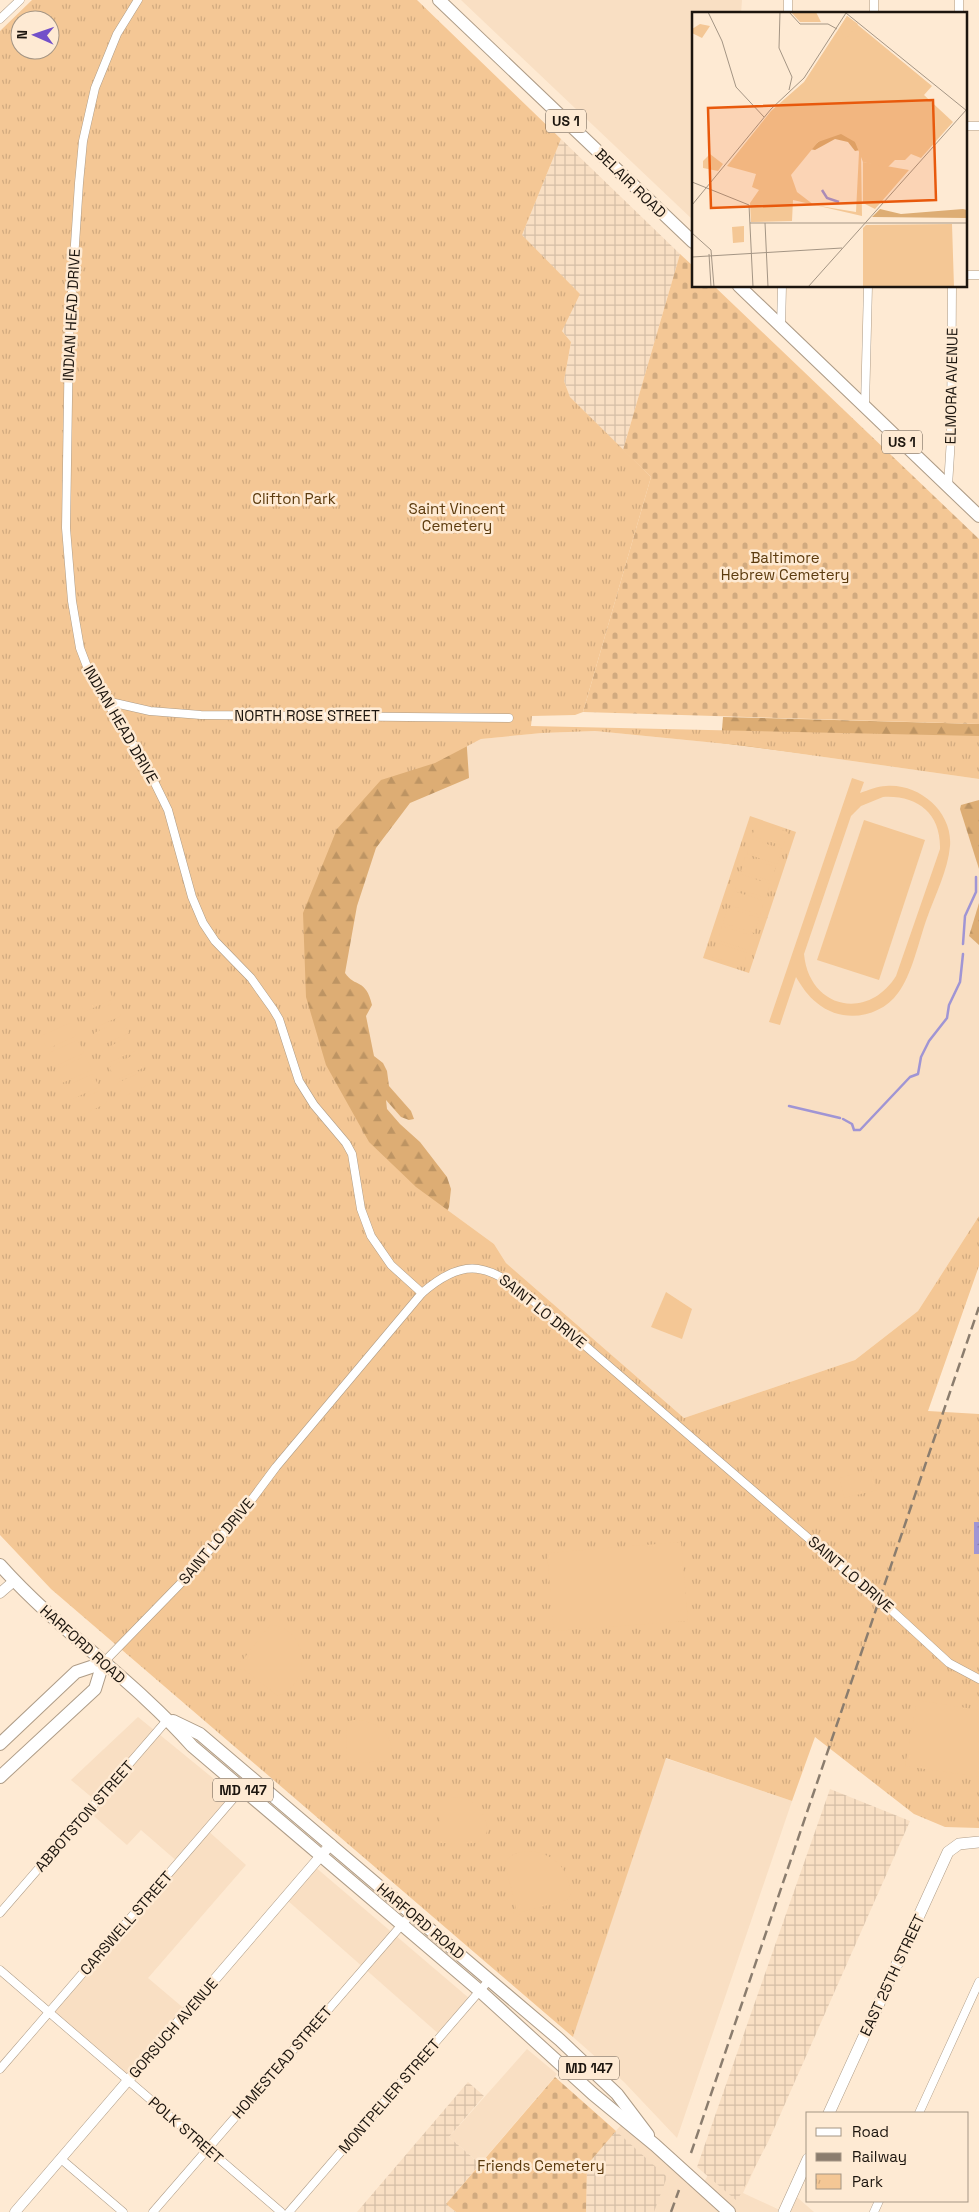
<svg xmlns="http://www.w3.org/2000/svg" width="979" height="2212" font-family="'Space Grotesk',sans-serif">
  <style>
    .built { fill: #f9dfc3 }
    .industrial { fill: url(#industrial-grid) }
    .forest { fill: url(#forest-firs) }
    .cemetery { fill: url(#cemetery-stones) }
    .park { fill: url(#park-tufts); fill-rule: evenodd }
    .pitch { fill: #f4c795; fill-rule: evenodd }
    .water { fill: url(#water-ripples) }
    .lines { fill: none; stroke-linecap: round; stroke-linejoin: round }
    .stream { stroke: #a095d4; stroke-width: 2.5 }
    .minor-casing { stroke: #ae9c87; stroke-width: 9 }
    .tertiary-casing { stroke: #ae9c87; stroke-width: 11 }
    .secondary-casing { stroke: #ae9c87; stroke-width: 12 }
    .primary-casing { stroke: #ae9c87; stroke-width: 14 }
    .minor { stroke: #fff; stroke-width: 8 }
    .tertiary { stroke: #fff; stroke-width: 10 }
    .secondary { stroke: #fff; stroke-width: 11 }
    .primary { stroke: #fff; stroke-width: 12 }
    .rail { stroke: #8b7d6e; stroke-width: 2.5; stroke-dasharray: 10 5; stroke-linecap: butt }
    .labels { text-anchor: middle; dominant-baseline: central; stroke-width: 5; stroke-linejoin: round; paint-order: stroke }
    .shield { fill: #feead3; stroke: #605549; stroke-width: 1 }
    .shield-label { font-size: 14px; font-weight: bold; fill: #1c150e }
    .street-label { font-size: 15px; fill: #1c150e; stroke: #feead3 }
    .park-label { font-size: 15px; fill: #5b3a0d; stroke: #feead3 }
    .inset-river { fill: none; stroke: #a095d4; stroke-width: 2.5 }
    .inset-road { fill: none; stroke: #a49584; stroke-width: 1 }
    .view { fill: #e8590c; fill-opacity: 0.15; stroke: #e8590c; stroke-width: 2.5 }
    .inset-edge { fill: none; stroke: #1c150e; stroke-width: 2.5 }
  </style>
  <defs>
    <pattern id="industrial-grid" width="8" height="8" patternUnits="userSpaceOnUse" patternTransform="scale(1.25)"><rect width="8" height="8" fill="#f9dfc3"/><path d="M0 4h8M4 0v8" fill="none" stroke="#d5bea6"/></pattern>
    <pattern id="forest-firs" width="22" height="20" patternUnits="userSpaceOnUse" patternTransform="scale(1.25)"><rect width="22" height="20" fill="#ddad74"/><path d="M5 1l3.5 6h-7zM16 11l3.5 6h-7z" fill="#bd9463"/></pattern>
    <pattern id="cemetery-stones" width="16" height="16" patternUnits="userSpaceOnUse" patternTransform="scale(1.25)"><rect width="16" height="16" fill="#f4c795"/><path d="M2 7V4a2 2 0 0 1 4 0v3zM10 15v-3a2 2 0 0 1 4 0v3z" fill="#d1aa7f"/></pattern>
    <pattern id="park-tufts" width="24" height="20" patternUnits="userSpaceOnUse" patternTransform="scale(1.25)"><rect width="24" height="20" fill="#f4c795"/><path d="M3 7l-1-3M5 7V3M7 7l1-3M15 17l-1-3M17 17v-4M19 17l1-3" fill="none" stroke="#d1aa7f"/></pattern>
    <pattern id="water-ripples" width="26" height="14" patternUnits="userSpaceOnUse" patternTransform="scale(1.25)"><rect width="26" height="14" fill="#a095d4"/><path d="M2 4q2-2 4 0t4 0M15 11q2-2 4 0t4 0" fill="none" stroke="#8278aa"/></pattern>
  </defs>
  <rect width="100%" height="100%" fill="#feead3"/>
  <g class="built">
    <path d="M461,0H742L741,14H693V220Z"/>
    <path d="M595,731L747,746L979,779V1216L918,1311L855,1360L684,1418L506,1263L494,1244L416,1187L326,1065L337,829L435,763L481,739L542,733Z"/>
    <path d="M138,1717L236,1797L206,1829L246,1865L148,1978L187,2011L129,2079L50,2011L178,1862L141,1830L127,1845L87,1810L95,1800L71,1780Z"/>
    <path d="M665,1758L792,1801L677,2138L624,2082L573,2037Z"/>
    <path d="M314,1866L470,1999L440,2035L287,1900Z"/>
    <path d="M527,2049L557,2074L480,2164L449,2137Z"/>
    <path d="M629,2116L702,2185L710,2172L727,2128L760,2157L743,2193L782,2211L791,2192L814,2212H587L588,2163Z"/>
  </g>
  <g class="industrial">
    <path d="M561,139L680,254L623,450L570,397L564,381L571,342L562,331L522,235Z"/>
    <path d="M830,1789L910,1821L769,2140L737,2201L697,2167Z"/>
    <path d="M468,2082L484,2096L449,2137L480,2164L446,2204L456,2212H357Z"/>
    <path d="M616,2131L667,2177L654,2212H586L587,2165Z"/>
  </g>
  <g class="forest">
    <path d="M723,717L979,724V776L721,743Z"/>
    <path d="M466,734L469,778L410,803L376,848L357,906L345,973C355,988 366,978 372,1005L366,1016L374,1056L383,1063L387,1071L389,1086L411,1111L414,1119L409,1120L401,1117L386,1100L387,1109L400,1124L420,1142L447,1177L451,1189L449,1207L439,1233L320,1088L292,945L326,807L370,782Z"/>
    <path d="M979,800V869L960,809L961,805Z"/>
    <path d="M979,903V945L969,936Z"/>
  </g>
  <g class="cemetery">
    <path d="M680,254L693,266V286H714L979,539V724L583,712L651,477L623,450Z"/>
    <path d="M555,2077L616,2131L587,2165L586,2212H456L446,2204Z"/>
  </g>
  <g class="park">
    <path d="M32,0H417L561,139L522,235L580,294L562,331L571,342L564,381L570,397L651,477L583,712L575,715L532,716L531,726L979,736V779L747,746L595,731L542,733L481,739L435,763L381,780L337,829L303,913L306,997L326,1065L369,1142L416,1187L494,1244L506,1263L684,1418L855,1360L918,1311L979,1216V1266L928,1411L979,1414V1828L945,1827L914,1814L815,1737L792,1801L666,1758L573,2037L51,1589L0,1535V31ZM20,20H50V50H20Z"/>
    <path d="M750,816L796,832L749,973L703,958Z"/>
  </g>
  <g class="pitch">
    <path d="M852,778L864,782L860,793C869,790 877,786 886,786C919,783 953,812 950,846C948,870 935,895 927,918C919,940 912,975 898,993C880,1018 842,1024 817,1003C808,996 802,987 796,977L780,1025L769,1022ZM883,797C917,795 941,813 940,849L896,976C867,1022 809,1008 804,954L851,816L861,806Z"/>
    <path d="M864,820L925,840L879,980L817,960Z"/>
    <path d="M757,822L788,832L783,846L752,836Z"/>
    <path d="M751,839L782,849L777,864L747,854Z"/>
    <path d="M745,857L776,867L771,881L741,871Z"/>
    <path d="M740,874L770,884L766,898L735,888Z"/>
    <path d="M734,891L764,901L760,915L729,905Z"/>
    <path d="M728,908L759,918L754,933L723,923Z"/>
    <path d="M722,926L753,936L748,950L718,940Z"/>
    <path d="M717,943L747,953L743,967L712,957Z"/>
    <path d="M107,985L113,999L84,1012L78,999Z"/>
    <path d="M115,1002L121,1016L92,1029L86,1016Z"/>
    <path d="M123,1019L129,1033L100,1046L94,1033Z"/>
    <path d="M70,1023L76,1036L47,1049L41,1036Z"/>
    <path d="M131,1036L137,1050L108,1063L102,1050Z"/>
    <path d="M78,1040L84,1053L55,1066L49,1053Z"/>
    <path d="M138,1053L145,1067L116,1080L109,1067Z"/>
    <path d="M85,1056L92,1070L62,1083L56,1070Z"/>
    <path d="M146,1070L152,1083L123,1097L117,1083Z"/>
    <path d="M93,1074L99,1087L70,1100L64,1087Z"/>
    <path d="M101,1090L107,1103L78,1117L72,1104Z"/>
    <path d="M666,1292L692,1309L682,1339L651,1327Z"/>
    <path d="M871,1469L877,1490L844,1498L839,1478Z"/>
    <path d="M681,1542L688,1621L554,1631L547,1553Z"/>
    <path d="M270,1625C307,1626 314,1683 278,1696L243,1669L237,1670L235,1666L237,1662L242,1661Z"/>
    <path d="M917,1700L979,1710V1777L905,1766Z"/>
    <path d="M353,1720C377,1719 397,1736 391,1761L352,1763L351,1765H347L346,1725L347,1722Z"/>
    <path d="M448,1798C456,1797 464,1797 471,1801C482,1808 496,1832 480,1841C473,1845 449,1843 440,1843V1806Z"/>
    <path d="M530,1851C555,1854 569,1869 571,1894L567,1900L522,1912L518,1917L513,1913L516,1908L505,1863C510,1853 520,1852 530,1851Z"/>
  </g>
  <rect class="water" x="974" y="1522" width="5" height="32"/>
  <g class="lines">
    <g class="stream">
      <path d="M963,944L965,916L976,892V877"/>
      <path d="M789,1106L840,1118"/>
      <path d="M843,1119L852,1124L854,1130H860L910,1077L918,1074L921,1057L929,1041L947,1018L949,1005L960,982L963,954"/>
    </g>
    <defs>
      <g id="minor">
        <path d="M138,0L117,34L95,88L83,141L79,183L69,336L66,528L72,601L80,648L91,677L145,763L168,810L192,897L203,923L215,941L251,978L273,1009L279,1019L299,1081L314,1105L346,1143L352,1154L361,1209L371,1236L391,1265L422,1293"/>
        <path d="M788,14V0"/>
        <path d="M874,14V0"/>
        <path d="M959,14V0"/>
        <path d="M0,19L20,0"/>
        <path d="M965,126H979"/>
        <path d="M965,275H979"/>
        <path d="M781,327L782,286"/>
        <path d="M865,406L868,286"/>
        <path d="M948,486L951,438L952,286"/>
        <path d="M106,701L150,711L201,715L509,718"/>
        <path d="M103,1663L182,1582L244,1510L276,1467L422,1293C460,1260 484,1261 523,1292L888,1607L949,1663L979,1679"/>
        <path d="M0,1913L168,1719"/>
        <path d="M0,1970L281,2212"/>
        <path d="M0,2069L252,1777"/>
        <path d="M919,2113L979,1982"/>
        <path d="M61,2159L123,2212"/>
        <path d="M153,2212L412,1913"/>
        <path d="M289,2212L490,1979"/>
        <path d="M874,2212L879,2201"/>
      </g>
      <g id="tertiary">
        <path d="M0,1593L14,1581"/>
        <path d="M15,2212L331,1844"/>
      </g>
      <g id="secondary">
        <path d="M829,2113L948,1852L959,1844L979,1842"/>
        <path d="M784,2212L808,2159"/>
      </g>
      <g id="primary">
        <path d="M439,0L693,242"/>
        <path d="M739,286L979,516"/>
        <path d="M0,1565C59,1631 134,1680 192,1746L480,1991L593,2094L655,2145L729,2212"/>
        <path d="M173,1721L200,1734L560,2040L617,2094L648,2135"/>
        <path d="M0,1744L76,1672L103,1663"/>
        <path d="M0,1777L95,1689L103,1663"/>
      </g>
    </defs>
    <use href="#minor" class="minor-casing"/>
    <use href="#tertiary" class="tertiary-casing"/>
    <use href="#secondary" class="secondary-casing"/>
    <use href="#primary" class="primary-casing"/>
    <use href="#minor" class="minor"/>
    <use href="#tertiary" class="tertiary"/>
    <use href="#secondary" class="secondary"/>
    <use href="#primary" class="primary"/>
    <g class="rail">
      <path d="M691,2153L979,1307"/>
      <path d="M671,2212L679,2190"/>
    </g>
  </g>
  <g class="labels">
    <g class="shield">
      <rect x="546" y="109.5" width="40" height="23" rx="4"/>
      <rect x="882" y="430.5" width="40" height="23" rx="4"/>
      <rect x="213" y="1778.5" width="60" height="23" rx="4"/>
      <rect x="559" y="2056.5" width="60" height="23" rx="4"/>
    </g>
    <g class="shield-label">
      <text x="566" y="121">US 1</text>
      <text x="902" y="442">US 1</text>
      <text x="243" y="1790">MD 147</text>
      <text x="589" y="2068">MD 147</text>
    </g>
    <g class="street-label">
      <text transform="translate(631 183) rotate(44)">BELAIR ROAD</text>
      <text transform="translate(71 315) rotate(-87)">INDIAN HEAD DRIVE</text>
      <text transform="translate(951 386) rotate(-89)">ELMORA AVENUE</text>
      <text x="307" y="715">NORTH ROSE STREET</text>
      <text transform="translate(121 724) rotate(60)">INDIAN HEAD DRIVE</text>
      <text transform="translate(543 1311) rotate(39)">SAINT LO DRIVE</text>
      <text transform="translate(216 1541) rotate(-50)">SAINT LO DRIVE</text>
      <text transform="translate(851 1574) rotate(41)">SAINT LO DRIVE</text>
      <text transform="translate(83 1644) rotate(42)">HARFORD ROAD</text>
      <text transform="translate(84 1816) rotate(-49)">ABBOTSTON STREET</text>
      <text transform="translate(421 1921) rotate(40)">HARFORD ROAD</text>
      <text transform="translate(126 1923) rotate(-49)">CARSWELL STREET</text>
      <text transform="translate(892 1975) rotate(-65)">EAST 25TH STREET</text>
      <text transform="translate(173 2028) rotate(-49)">GORSUCH AVENUE</text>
      <text transform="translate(282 2062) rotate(-49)">HOMESTEAD STREET</text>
      <text transform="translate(389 2096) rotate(-49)">MONTPELIER STREET</text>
      <text transform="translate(186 2130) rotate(41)">POLK STREET</text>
    </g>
    <g class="park-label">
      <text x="294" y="498">Clifton Park</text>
      <text x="457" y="508">Saint Vincent<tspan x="457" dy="17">Cemetery</tspan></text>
      <text x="785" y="557">Baltimore<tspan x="785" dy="17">Hebrew Cemetery</tspan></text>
      <text x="541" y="2165">Friends Cemetery</text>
    </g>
  </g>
  <g transform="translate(692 12)">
    <rect width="275" height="275" fill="#feead3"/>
    <path d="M142,118L160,124L168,138L163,139L156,130L143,127L123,138L117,137ZM188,197L209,202L271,197L275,198V206L180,205Z" fill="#ddad74"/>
    <path d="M18,142L31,152L26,159L11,156V149ZM171,150L217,158L183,197L171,191ZM260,212L262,275H171V216L174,213Z" fill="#f4c795"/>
    <path d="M99,0H124L129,10H108ZM155,4L240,74L232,83L261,110L229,146L219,142L213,148H203L195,156L171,150L169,145L170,204L101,188L100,209L59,210L58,191L67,178L60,175L64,162L35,154L79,99L112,70ZM149,122L163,130L167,140L164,200L122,193L105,180L99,163L126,130Z" fill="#f4c795" fill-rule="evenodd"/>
    <path d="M155,4L166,12L154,27L147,17Z" fill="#f4c795"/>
    <path d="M8,12L18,14L10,26L0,21V17ZM52,214V230L41,231L40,215Z" fill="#f4c795"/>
    <path class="inset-river" d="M130,178L135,186L147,190"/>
    <path class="inset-road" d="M16,0L30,29L44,75L72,105M88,0L87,36L100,65L97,78M97,0L108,12H136L145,17M154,1L275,99M0,170L57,193L61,275M0,193L79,97L112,66L154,1M58,211H275M73,211L76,275M0,221L19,238L22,275M17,242L19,275M0,245L150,236M116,275L275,97"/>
    <path class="view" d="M241,88L244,188L19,196L16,96Z"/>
    <rect width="275" height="275" class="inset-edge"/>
  </g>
  <rect x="806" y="2112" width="162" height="90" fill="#feead3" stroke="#a49584"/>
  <rect x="816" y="2128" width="25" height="8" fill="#ffffff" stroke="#a49584"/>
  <text x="852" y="2137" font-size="15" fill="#1c150e">Road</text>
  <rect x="816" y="2153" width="25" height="8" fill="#8b7d6e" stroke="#a49584"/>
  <text x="852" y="2162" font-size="15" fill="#1c150e">Railway</text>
  <rect x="816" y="2174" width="25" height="15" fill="url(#park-tufts)" stroke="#a49584"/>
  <text x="852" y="2187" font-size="15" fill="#1c150e">Park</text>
  <g transform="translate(35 35) rotate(272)"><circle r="24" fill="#feead3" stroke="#a49584"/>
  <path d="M0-4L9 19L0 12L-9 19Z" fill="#7350c9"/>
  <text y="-8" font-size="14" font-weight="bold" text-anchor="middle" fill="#1c150e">N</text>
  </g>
</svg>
